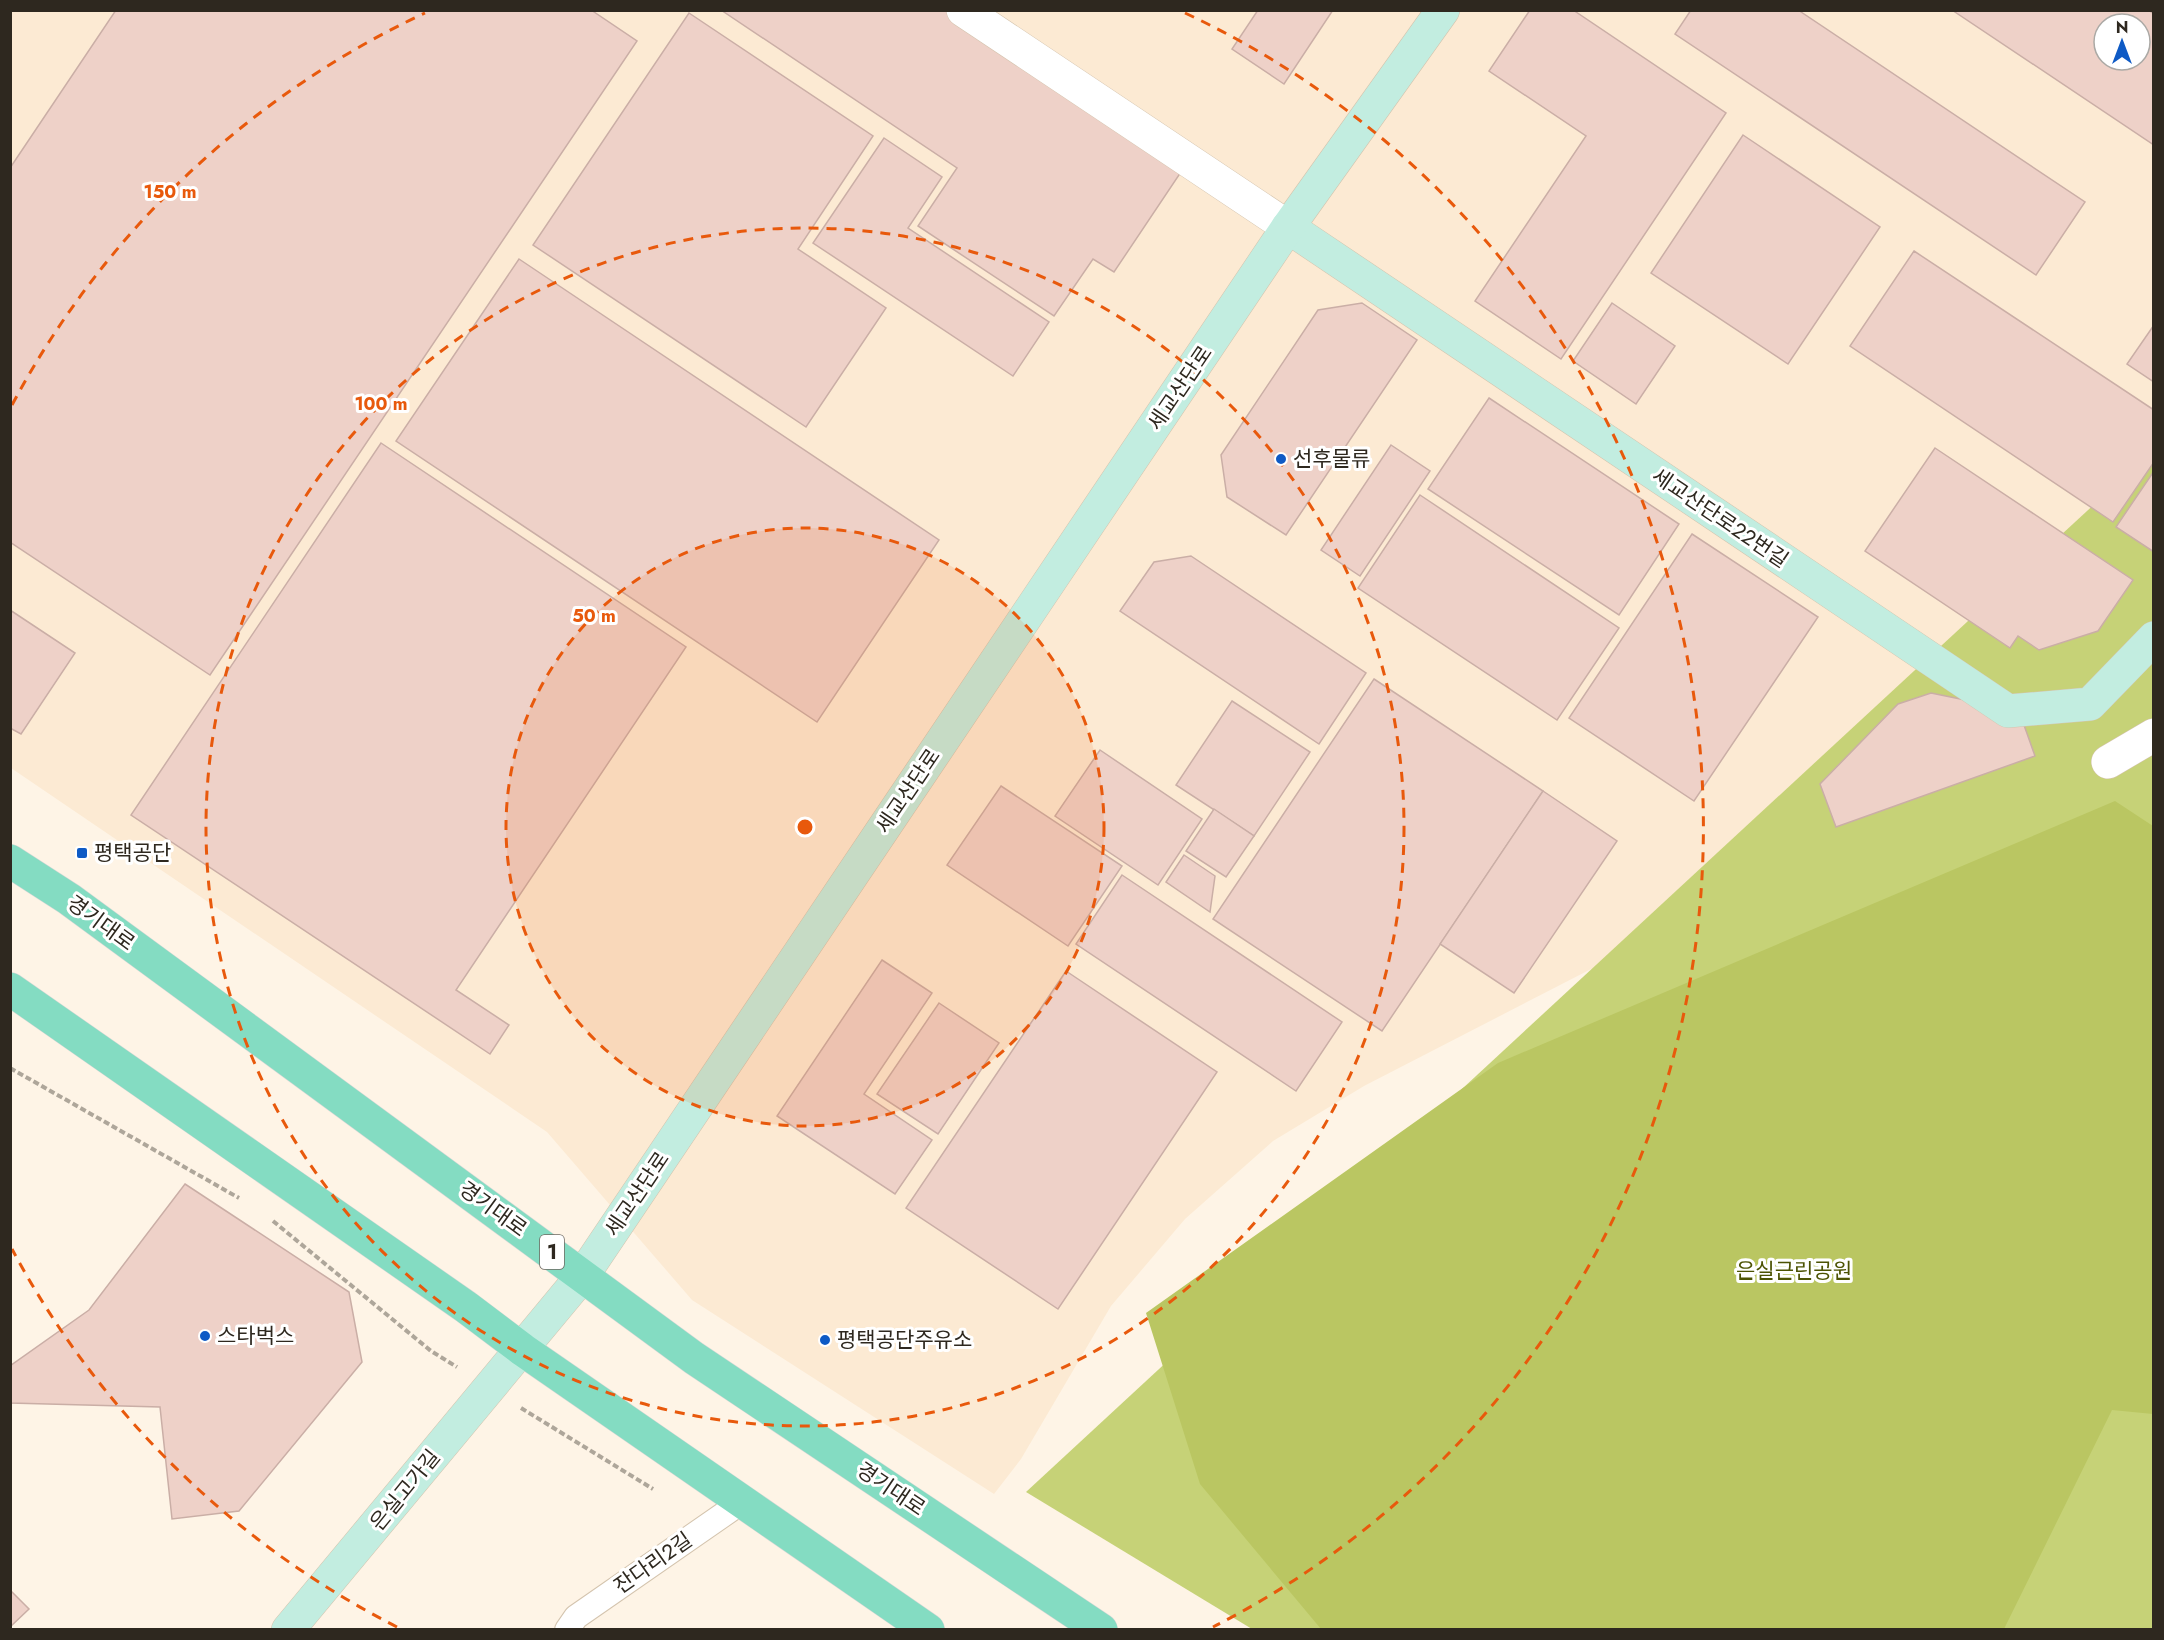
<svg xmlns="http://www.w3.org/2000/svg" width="2164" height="1640" font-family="Jost,'Noto Sans KR',sans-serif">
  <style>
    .built { fill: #fcead3; fill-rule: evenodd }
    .green { fill: #c6d277 }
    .forest { fill: #bac662 }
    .building { fill: #eed1c8; stroke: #caaea6; stroke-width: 1.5; fill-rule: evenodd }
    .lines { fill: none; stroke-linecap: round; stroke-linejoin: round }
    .lane-casing { stroke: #d4c4ae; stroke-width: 26 }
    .street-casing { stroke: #d4c4ae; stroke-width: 34 }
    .secondary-casing { stroke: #d4c4ae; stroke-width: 34 }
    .primary-casing { stroke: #d9d8d7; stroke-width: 34 }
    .path { stroke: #aea69a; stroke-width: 4; stroke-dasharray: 6 3; stroke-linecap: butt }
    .lane { stroke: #fff; stroke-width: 24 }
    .street { stroke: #fff; stroke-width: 33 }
    .secondary { stroke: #c2ede0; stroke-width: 33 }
    .primary { stroke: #84dcc2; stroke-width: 33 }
    .ring { fill: none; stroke: #e8590c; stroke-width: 3; stroke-dasharray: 10 8 }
    .poi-dot { fill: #0e5ac5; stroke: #fff; stroke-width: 2 }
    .labels { text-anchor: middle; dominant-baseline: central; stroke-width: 6; stroke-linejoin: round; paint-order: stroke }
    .shield { fill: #fff; stroke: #6d6862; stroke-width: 1.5 }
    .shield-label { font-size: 20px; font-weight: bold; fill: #2e281f }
    .street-label { font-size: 21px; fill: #2e281f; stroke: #fff }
    .poi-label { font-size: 21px; fill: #2e281f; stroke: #fff; text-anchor: start }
    .park-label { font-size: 21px; fill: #4c5303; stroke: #fff }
    .centre { fill: #e8590c; stroke: #fff; stroke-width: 3 }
    .ring-label { font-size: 18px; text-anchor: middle; font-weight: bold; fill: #e8590c; stroke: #fff; stroke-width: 6; stroke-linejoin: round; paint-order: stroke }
  </style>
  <rect width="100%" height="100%" fill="#fef4e6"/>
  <path class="built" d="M10,11H2153V708L1597,966L1364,1086L1273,1141L1185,1219L1111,1306L1021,1459L994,1494L692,1300L547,1132L11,768ZM2104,24H2140V60H2104Z"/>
  <path class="green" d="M2153,450V1629H1252L1026,1492Z"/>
  <path class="forest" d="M2115,801L2153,826V1414L2112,1410L2004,1629H1321L1200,1484L1146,1313L1498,1063Z"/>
  <g class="building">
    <path d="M116,10H591L637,41L210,675L10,542V168Z"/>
    <path d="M721,10H952L1185,166L1114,272L1093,259L1054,316L918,226L957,168Z"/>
    <path d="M1258,10H1333L1284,84L1232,49Z"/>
    <path d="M1530,10H1573L1726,113L1561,359L1475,301L1586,136L1489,71Z"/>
    <path d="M1691,10H1798L2085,202L2036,275L1675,34Z"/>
    <path d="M1952,10H2148L2154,14V145ZM2104,24H2140V60H2104Z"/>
    <path d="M689,13L873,136L798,249L886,308L806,427L533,245Z"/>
    <path d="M1743,135L1880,227L1788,364L1651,273Z"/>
    <path d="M884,138L942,177L908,228L1049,322L1013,376L813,243Z"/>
    <path d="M1914,251L2154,410V462L2113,522L1850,346Z"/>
    <path d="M519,259L939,540L817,722L396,441Z"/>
    <path d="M1362,303L1417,340L1286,535L1227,497L1221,455L1318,310Z"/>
    <path d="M1612,303L1675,346L1636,404L1573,361Z"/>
    <path d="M2154,325V382L2127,364Z"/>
    <path d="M1489,398L1679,524L1619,615L1428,489Z"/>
    <path d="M381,443L686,647L456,990L509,1025L490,1054L131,815Z"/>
    <path d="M1391,445L1430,471L1360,576L1321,550Z"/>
    <path d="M1935,448L2133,580L2098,631L2039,650L2018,636L2010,648L1865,551Z"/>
    <path d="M2154,471V552L2116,527Z"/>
    <path d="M1420,495L1619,628L1557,720L1358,588Z"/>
    <path d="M1692,534L1818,617L1694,801L1569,718Z"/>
    <path d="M1191,556L1366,673L1319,744L1120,611L1154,562Z"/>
    <path d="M10,610L75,653L21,734L10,728Z"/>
    <path d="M1374,679L1543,791L1382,1031L1213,919Z"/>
    <path d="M1931,693L2019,711L2035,756L1836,827L1820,784L1898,704Z"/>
    <path d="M1232,701L1310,752L1254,836L1176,785Z"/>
    <path d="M1100,750L1202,819L1158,885L1055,816Z"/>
    <path d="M1001,786L1122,866L1068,946L947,865Z"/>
    <path d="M1543,791L1617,841L1514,993L1440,944Z"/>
    <path d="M1214,809L1254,836L1226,877L1186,851Z"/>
    <path d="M1184,855L1215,876L1210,912L1166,882Z"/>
    <path d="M1122,875L1342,1022L1296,1091L1076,944Z"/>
    <path d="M882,960L932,993L864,1094L932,1140L895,1194L777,1116Z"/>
    <path d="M1066,971L1217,1072L1058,1309L906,1208Z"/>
    <path d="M939,1003L999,1043L938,1134L877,1094Z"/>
    <path d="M185,1184L349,1292L362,1362L239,1511L172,1519L160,1407L10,1403V1366L89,1310Z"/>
    <path d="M10,1590L29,1609L10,1627Z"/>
  </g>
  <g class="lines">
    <defs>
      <path id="lane" d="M567,1630L576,1617L743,1501"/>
      <g id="street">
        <path d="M963,10L1288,227"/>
        <path d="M2108,762L2154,735"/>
      </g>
      <g id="secondary">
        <path d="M1288,227L2008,711L2090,704L2154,638"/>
        <path d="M288,1630L583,1275L1288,227L1443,10"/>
      </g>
      <g id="primary">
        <path d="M10,861L69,899L694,1358L1101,1630"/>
        <path d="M10,989L466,1307L523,1350L928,1630"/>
      </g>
    </defs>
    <use href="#lane" class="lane-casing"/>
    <use href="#street" class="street-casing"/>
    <use href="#secondary" class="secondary-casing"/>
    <use href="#primary" class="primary-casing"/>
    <g class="path">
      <path d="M10,1068L239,1198"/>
      <path d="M273,1221L431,1351L457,1367"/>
      <path d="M521,1408L653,1489"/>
    </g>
    <use href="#lane" class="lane"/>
    <use href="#street" class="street"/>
    <use href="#secondary" class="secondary"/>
    <use href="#primary" class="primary"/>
  </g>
  <circle cx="805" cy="827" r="299" fill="#e8590c" fill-opacity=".12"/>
  <g class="ring">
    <circle cx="805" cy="827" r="299"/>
    <circle cx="805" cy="827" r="599"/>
    <path d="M397 1627A898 898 0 0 1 12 1249M12 405A898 898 0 0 1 425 13M1185 13A898 898 0 0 1 1213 1627"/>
  </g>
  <g class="poi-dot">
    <circle cx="1281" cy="459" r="6"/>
    <rect x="76" y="847" width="12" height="12" rx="3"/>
    <circle cx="205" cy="1336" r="6"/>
    <circle cx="825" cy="1340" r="6"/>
  </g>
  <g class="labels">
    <rect class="shield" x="540" y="1235" width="24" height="34" rx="4.5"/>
    <g class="shield-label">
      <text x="552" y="1252">1</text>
    </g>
    <g class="street-label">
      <text transform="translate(1180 388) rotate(-56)">세교산단로</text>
      <text transform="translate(1720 518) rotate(34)">세교산단로22번길</text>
      <text transform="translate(908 791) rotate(-56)">세교산단로</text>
      <text transform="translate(101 923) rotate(36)">경기대로</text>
      <text transform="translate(637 1194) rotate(-56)">세교산단로</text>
      <text transform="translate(493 1209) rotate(36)">경기대로</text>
      <text transform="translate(891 1489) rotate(34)">경기대로</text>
      <text transform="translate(405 1490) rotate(-51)">은실고가길</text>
      <text transform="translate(653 1563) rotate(-35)">잔다리2길</text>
    </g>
    <g class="poi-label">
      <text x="1293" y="459">선후물류</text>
      <text x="94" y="853">평택공단</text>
      <text x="217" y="1336">스타벅스</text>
      <text x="837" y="1340">평택공단주유소</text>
    </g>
    <g class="park-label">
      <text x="1794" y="1271">은실근린공원</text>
    </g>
  </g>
  <circle cx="805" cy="827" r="9" class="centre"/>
  <g class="ring-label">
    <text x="170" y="198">150 m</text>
    <text x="381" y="410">100 m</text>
    <text x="594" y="622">50 m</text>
  </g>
  <rect width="2164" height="1640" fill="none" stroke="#2e281f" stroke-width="24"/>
  <g transform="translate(2122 42)"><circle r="28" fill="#ffffff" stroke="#aba9a5" stroke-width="1.5"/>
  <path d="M0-4.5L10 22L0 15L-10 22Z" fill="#0e5ac5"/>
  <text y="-9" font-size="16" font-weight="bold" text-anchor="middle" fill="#2e281f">N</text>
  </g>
</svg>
